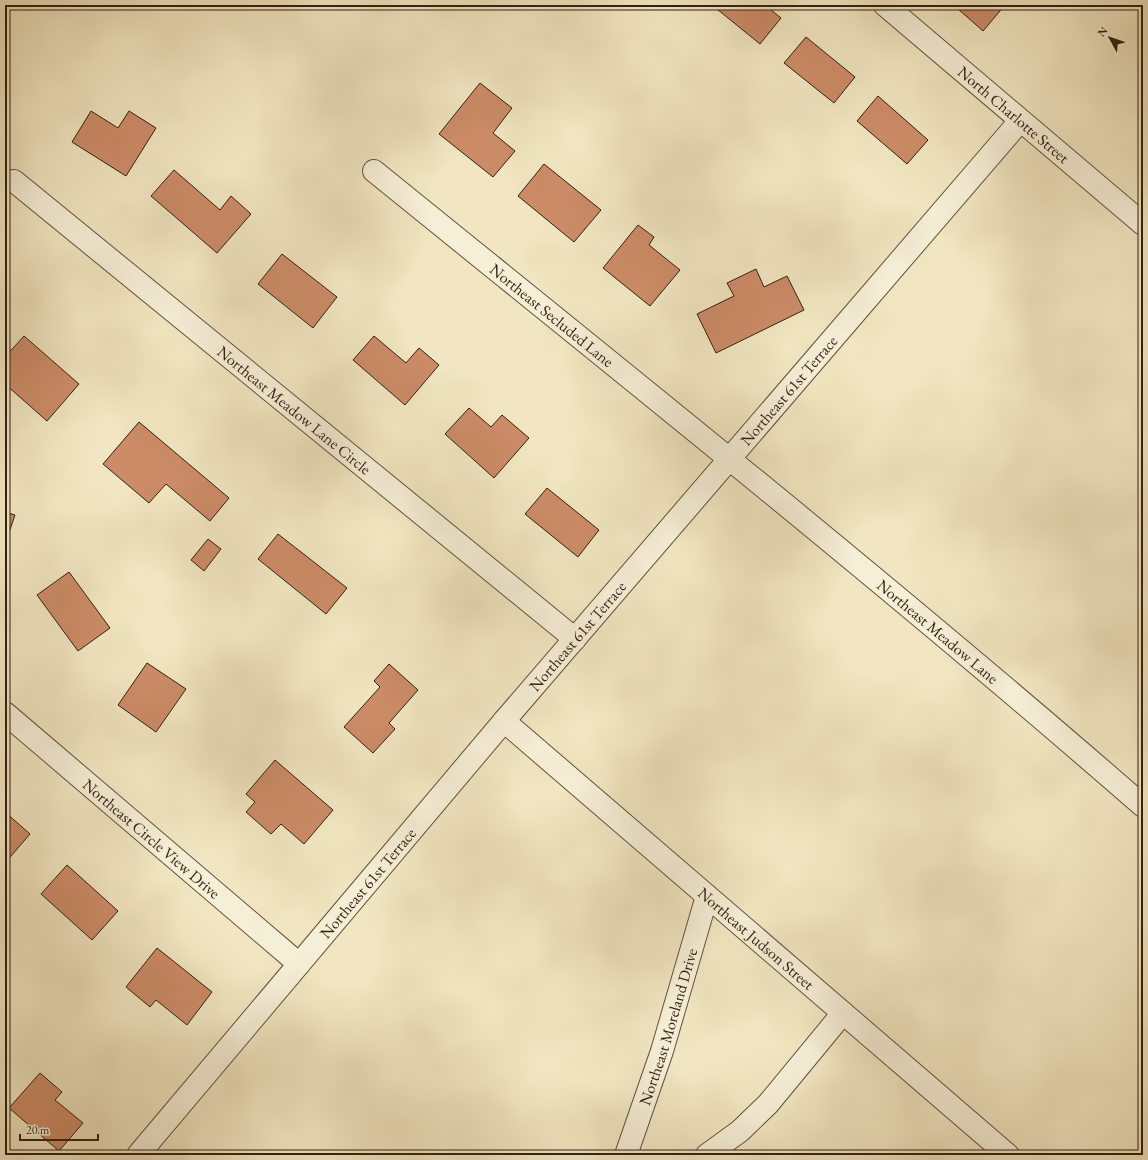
<svg xmlns="http://www.w3.org/2000/svg" width="1148" height="1160" font-family="'EB Garamond',serif">
  <style>
    .building { fill: #cc8c68; stroke: #331f10 }
    .lines { fill: none; stroke-linecap: round; stroke-linejoin: round }
    .street-casing { stroke: #62513c; stroke-width: 24 }
    .street { stroke: #f6efd7; stroke-width: 22 }
    .labels { text-anchor: middle; dominant-baseline: central; stroke-width: 4; stroke-linejoin: round; paint-order: stroke }
    .street-label { font-size: 16px; fill: #331f10; stroke: #f6efd7 }
  </style>
  <rect width="100%" height="100%" fill="#f1e6c1"/>
  <filter id="stains"><feTurbulence type="fractalNoise" baseFrequency=".005" numOctaves="4"/><feColorMatrix values="0 0 0 0 .2 0 0 0 0 .09 0 0 0 0 .02 0 0 0 .5 -.17"/></filter>
  <radialGradient id="worn" r=".72"><stop offset=".6" stop-color="#630" stop-opacity="0"/><stop offset="1" stop-color="#630" stop-opacity=".3"/></radialGradient>
  <g class="building">
    <path d="M712,5H765L781,18L760,44Z"/>
    <path d="M960,5H1005L983,31L957,8Z"/>
    <path d="M806,37L855,77L834,103L784,63Z"/>
    <path d="M480,83L512,108L493,133L515,151L493,177L439,134Z"/>
    <path d="M878,96L928,140L907,164L857,121Z"/>
    <path d="M91,111L118,128L129,111L156,128L126,176L72,142Z"/>
    <path d="M544,164L601,210L574,242L518,196Z"/>
    <path d="M174,170L220,210L231,196L251,214L217,253L151,196Z"/>
    <path d="M638,225L654,237L649,245L680,270L650,306L603,268Z"/>
    <path d="M282,254L337,297L313,328L258,284Z"/>
    <path d="M756,269L764,287L787,276L804,310L716,353L697,314L734,296L727,283Z"/>
    <path d="M24,336L79,384L47,421L5,384V368L7,365L5,364V357Z"/>
    <path d="M374,336L406,363L419,348L439,365L405,405L353,360Z"/>
    <path d="M469,408L491,427L502,415L529,438L494,478L445,434Z"/>
    <path d="M139,422L229,498L210,521L166,484L149,503L103,464Z"/>
    <path d="M547,488L599,530L578,557L525,514Z"/>
    <path d="M5,512L15,515L5,544Z"/>
    <path d="M278,534L347,588L326,614L258,559Z"/>
    <path d="M208,539L221,549L204,571L191,560Z"/>
    <path d="M69,572L110,628L78,651L37,595Z"/>
    <path d="M147,663L186,689L156,732L118,705Z"/>
    <path d="M389,664L418,690L389,723L395,729L373,753L344,727L380,687L374,681Z"/>
    <path d="M275,760L333,810L304,844L281,824L271,834L246,812L255,802L246,794Z"/>
    <path d="M5,812L30,834L5,863Z"/>
    <path d="M67,865L118,911L92,940L41,894Z"/>
    <path d="M157,948L212,992L187,1025L156,1000L150,1007L126,987Z"/>
    <path d="M40,1073L62,1092L55,1100L83,1123L59,1151L9,1108Z"/>
  </g>
  <g class="lines">
    <defs>
      <g id="street">
        <path id="s1" d="M885,5L1143,224"/>
        <path id="s2" d="M374,171C632,380 893,588 1143,806"/>
        <path id="s3" d="M14,181L575,639"/>
        <path id="s4" d="M5,713L299,964"/>
        <path id="s5" d="M504,721L1008,1155"/>
        <path id="s6" d="M138,1155L504,721L1020,121"/>
        <path id="s7" d="M626,1155L662,1051L707,896"/>
        <path d="M707,1155L740,1131L768,1104L843,1013"/>
      </g>
    </defs>
    <use href="#street" class="street-casing"/>
    <use href="#street" class="street"/>
  </g>
  <g class="labels">
    <g class="street-label">
      <text stroke="none"><textPath href="#s1" startOffset="169">North Charlotte Street</textPath></text>
      <text stroke="none"><textPath href="#s2" startOffset="229">Northeast Secluded Lane</textPath></text>
      <text stroke="none"><textPath href="#s6" startOffset="1004">Northeast 61st Terrace</textPath></text>
      <text stroke="none"><textPath href="#s3" startOffset="362">Northeast Meadow Lane Circle</textPath></text>
      <text stroke="none"><textPath href="#s2" startOffset="728">Northeast Meadow Lane</textPath></text>
      <text stroke="none"><textPath href="#s6" startOffset="680">Northeast 61st Terrace</textPath></text>
      <text stroke="none"><textPath href="#s4" startOffset="193">Northeast Circle View Drive</textPath></text>
      <text stroke="none"><textPath href="#s6" startOffset="356">Northeast 61st Terrace</textPath></text>
      <text stroke="none"><textPath href="#s5" startOffset="333">Northeast Judson Street</textPath></text>
      <text stroke="none"><textPath href="#s7" startOffset="135">Northeast Moreland Drive</textPath></text>
    </g>
  </g>
  <rect width="1148" height="1160" fill="none" stroke="#f1e6c1" stroke-width="20"/>
  <rect x="6" y="6" width="1136" height="1148" fill="none" stroke="#331f10" stroke-width="2"/>
  <rect x="10" y="10" width="1128" height="1140" fill="none" stroke="#331f10"/>
  <g transform="translate(1110 38) rotate(310)" stroke="#f6efd7" stroke-width="3" paint-order="stroke">
  <path d="M0-3L7 15L0 10L-7 15Z" fill="#331f10"/>
  <text y="-6" font-size="11" font-weight="bold" text-anchor="middle" fill="#331f10">N</text>
  </g>
  <path d="M20 1134v6h78v-6" fill="none" stroke="#331f10" stroke-width="2"/>
  <text x="26" y="1134" font-size="12" fill="#331f10" stroke="#f6efd7" stroke-width="3" paint-order="stroke">20 m</text>
  <rect width="100%" height="100%" filter="url(#stains)"/>
  <rect width="100%" height="100%" fill="url(#worn)"/>
</svg>
